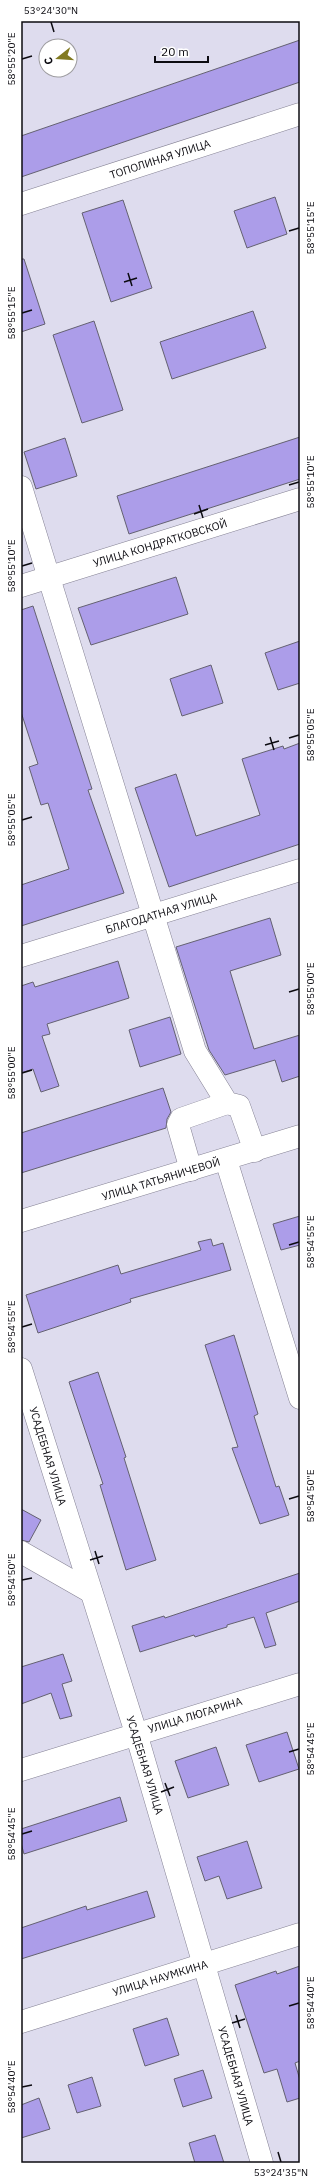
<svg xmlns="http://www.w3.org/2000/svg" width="321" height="2184" font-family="'IBM Plex Sans',sans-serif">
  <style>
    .building { fill: #ac9de9; stroke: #646171 }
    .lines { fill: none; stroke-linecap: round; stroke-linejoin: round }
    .minor-casing { stroke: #858294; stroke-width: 23 }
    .minor { stroke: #fff; stroke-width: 22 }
    .ticks { fill: none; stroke: #0c0b11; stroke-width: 1.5 }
    .labels { text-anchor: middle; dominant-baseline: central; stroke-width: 3.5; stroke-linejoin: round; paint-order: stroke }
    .street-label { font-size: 11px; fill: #0c0b11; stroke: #fff }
    .neatline { fill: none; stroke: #0c0b11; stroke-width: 1.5 }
    .ticks-label { font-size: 10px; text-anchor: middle; fill: #0c0b11 }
  </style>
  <rect width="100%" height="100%" fill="#dedcee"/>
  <g class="building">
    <path d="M300,40V82L21,177V136Z"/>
    <path d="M275,197L287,234L247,248L234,211Z"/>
    <path d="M123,200L152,288L111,302L82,213Z"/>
    <path d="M21,259H24L45,324L21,332Z"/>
    <path d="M253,311L266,348L172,379L160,342Z"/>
    <path d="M94,321L123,410L82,423L53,335Z"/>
    <path d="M300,437V479L129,534L117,496Z"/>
    <path d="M65,438L77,476L36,489L24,452Z"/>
    <path d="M176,577L188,614L91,645L78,608Z"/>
    <path d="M33,606L92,789L88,790L124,893L21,926V885L69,869L48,803L41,805L29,767L38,764L21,712V610Z"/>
    <path d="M300,641V683L278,690L265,653Z"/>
    <path d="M211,665L223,703L182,716L170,679Z"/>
    <path d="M300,743V844L169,887L135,788L176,774L196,836L260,815L242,759L283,746L284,749Z"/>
    <path d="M270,918L281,955L230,971L254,1049L300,1035V1076L282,1082L275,1060L225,1075L209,1050L176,947Z"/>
    <path d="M118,961L129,998L47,1024L50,1034L42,1036L59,1086L41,1092L33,1069L21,1073V986L33,982L35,987Z"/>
    <path d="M170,1017L181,1054L140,1067L129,1030Z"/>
    <path d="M163,1088L171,1112L167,1119L166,1128L21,1173V1133Z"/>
    <path d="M300,1216V1245L281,1250L273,1224Z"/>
    <path d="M211,1239L213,1246L223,1243L231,1270L130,1299L131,1302L38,1333L26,1295L118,1265L121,1274L201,1250L198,1242Z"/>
    <path d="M234,1335L258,1414L254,1416L276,1487L279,1486L289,1515L260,1524L232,1448L238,1447L205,1345Z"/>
    <path d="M98,1372L126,1457L124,1458L156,1560L126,1570L100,1485L103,1484L69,1382Z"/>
    <path d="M21,1509L41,1520L29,1542L21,1540Z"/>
    <path d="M300,1573V1601L266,1613L276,1645L265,1648L254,1617L227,1625V1627L217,1630L195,1637L194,1635L140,1652L132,1626L164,1616L165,1618Z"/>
    <path d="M63,1654L72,1681L62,1684L72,1716L60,1719L51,1693L21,1704V1667Z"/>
    <path d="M287,1732L299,1769L259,1782L246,1745Z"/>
    <path d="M216,1747L229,1785L188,1798L175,1761Z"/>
    <path d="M120,1797L127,1821L24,1854L21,1843V1829Z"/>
    <path d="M247,1841L262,1888L227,1899L219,1876L205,1881L197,1857Z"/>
    <path d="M147,1891L155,1917L21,1959V1928L86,1906L87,1910Z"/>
    <path d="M300,1966V2061L295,2063L300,2080V2098L287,2102L277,2069L264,2073L235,1985L276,1971L277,1974Z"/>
    <path d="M167,2018L179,2055L145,2066L133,2029Z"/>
    <path d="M203,2070L212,2098L183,2107L174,2079Z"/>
    <path d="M92,2077L101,2106L77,2113L68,2085Z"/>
    <path d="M39,2098L50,2129L21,2138V2105Z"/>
    <path d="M215,2135L224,2163H195L189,2143Z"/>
  </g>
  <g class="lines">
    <defs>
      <g id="minor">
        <path d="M21,204L300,114"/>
        <path d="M21,487L195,1051L227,1103L239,1106L255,1151"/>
        <path d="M21,586L300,499"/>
        <path d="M21,956L300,870"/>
        <path d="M226,1160L300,1398"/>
        <path d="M191,1170L178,1125L181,1119L227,1103"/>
        <path d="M21,1221L300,1136"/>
        <path d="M21,1369L136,1733L262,2163"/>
        <path d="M21,1552L91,1592"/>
        <path d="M21,1770L300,1684"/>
        <path d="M21,2022L300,1934"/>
      </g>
    </defs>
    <use href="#minor" class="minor-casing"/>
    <use href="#minor" class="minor"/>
  </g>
  <path class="ticks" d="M51,22L54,32M22,59L32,56M289,231L299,228M128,273L132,286M124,282L137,278M22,313L32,310M289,485L299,482M199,505L203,518M194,514L208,509M22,566L32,563M270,737L274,750M289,738L299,735M265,745L279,741M22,820L32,817M289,992L299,989M22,1073L32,1070M289,1245L299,1242M22,1327L32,1324M289,1499L299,1496M95,1551L99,1564M90,1560L103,1556M22,1580L32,1578M289,1752L299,1749M165,1783L170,1796M161,1792L174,1787M22,1834L32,1831M289,2006L299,2003M236,2015L240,2028M232,2023L245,2019M22,2087L32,2085M278,2152L281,2162"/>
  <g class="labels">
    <g class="street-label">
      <text transform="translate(160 159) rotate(-18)">ТОПОЛИНАЯ УЛИЦА</text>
      <text transform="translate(160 543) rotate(-17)">УЛИЦА КОНДРАТКОВСКОЙ</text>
      <text transform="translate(161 913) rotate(-17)">БЛАГОДАТНАЯ УЛИЦА</text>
      <text transform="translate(161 1179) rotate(-17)">УЛИЦА ТАТЬЯНИЧЕВОЙ</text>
      <text transform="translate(48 1456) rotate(73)">УСАДЕБНАЯ УЛИЦА</text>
      <text transform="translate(195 1715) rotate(-17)">УЛИЦА ЛЮГАРИНА</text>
      <text transform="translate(145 1765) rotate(73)">УСАДЕБНАЯ УЛИЦА</text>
      <text transform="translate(160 1978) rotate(-17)">УЛИЦА НАУМКИНА</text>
      <text transform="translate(236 2076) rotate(74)">УСАДЕБНАЯ УЛИЦА</text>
    </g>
  </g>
  <rect width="321" height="2184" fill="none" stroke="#ffffff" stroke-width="44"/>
  <g transform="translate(58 58) rotate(253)"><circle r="19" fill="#ffffff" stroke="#9e9da0"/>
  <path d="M0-3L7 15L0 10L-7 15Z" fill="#827a20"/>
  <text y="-6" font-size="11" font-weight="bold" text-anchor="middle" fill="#0c0b11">С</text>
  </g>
  <path d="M155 56v6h53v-6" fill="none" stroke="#0c0b11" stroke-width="2"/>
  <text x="161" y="56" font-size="12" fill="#0c0b11" stroke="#ffffff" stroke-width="3" paint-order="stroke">20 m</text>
  <rect x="22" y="22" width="277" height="2140" class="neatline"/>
  <g class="ticks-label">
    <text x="51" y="14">53°24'30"N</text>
    <text transform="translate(11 59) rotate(-90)" y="4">58°55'20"E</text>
    <text transform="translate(310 228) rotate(-90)" y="4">58°55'15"E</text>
    <text transform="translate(11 313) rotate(-90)" y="4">58°55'15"E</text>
    <text transform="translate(310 482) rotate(-90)" y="4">58°55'10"E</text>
    <text transform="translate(11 566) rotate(-90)" y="4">58°55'10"E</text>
    <text transform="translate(310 735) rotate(-90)" y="4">58°55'05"E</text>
    <text transform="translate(11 820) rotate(-90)" y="4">58°55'05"E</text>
    <text transform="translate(310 989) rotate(-90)" y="4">58°55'00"E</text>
    <text transform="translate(11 1073) rotate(-90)" y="4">58°55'00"E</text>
    <text transform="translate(310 1242) rotate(-90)" y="4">58°54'55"E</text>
    <text transform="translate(11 1327) rotate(-90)" y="4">58°54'55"E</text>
    <text transform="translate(310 1496) rotate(-90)" y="4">58°54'50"E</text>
    <text transform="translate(11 1580) rotate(-90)" y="4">58°54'50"E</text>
    <text transform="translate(310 1749) rotate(-90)" y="4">58°54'45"E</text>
    <text transform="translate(11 1834) rotate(-90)" y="4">58°54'45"E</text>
    <text transform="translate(310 2003) rotate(-90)" y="4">58°54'40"E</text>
    <text transform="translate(11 2087) rotate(-90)" y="4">58°54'40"E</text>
    <text x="281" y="2176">53°24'35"N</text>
  </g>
</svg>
